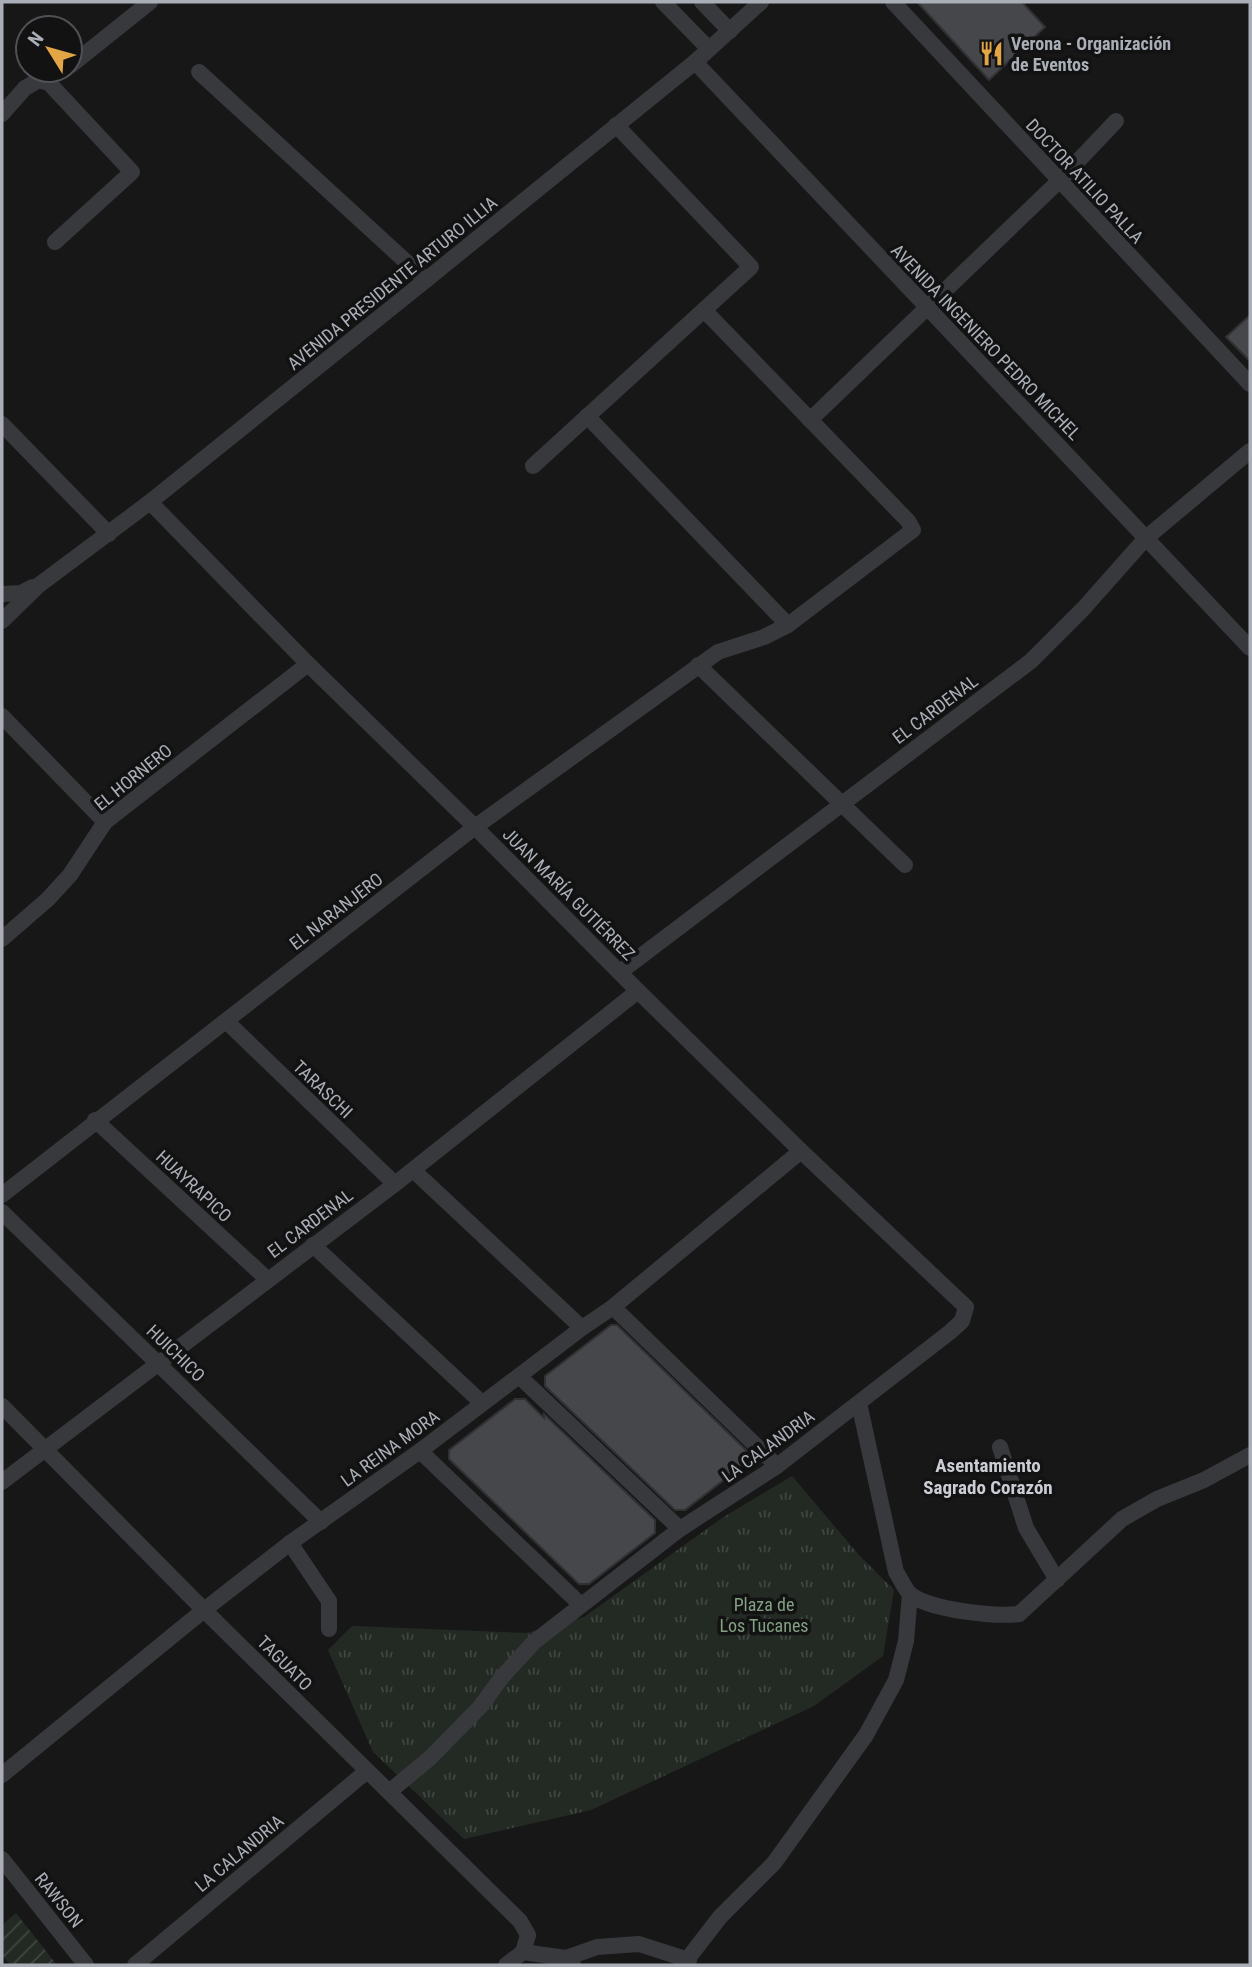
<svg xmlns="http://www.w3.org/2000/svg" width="1252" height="1967" font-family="'Roboto Condensed',sans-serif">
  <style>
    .park { fill: url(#park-tufts) }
    .garden { fill: url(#garden-furrows) }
    .building { fill: #46474b; stroke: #313134; stroke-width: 2 }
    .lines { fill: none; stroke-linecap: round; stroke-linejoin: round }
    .minor { stroke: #38393d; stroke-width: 16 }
    .labels { text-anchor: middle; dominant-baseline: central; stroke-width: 7; stroke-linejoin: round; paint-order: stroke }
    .poi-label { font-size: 18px; font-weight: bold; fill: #aaafb7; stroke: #121213; text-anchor: start }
    .street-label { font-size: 18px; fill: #aaafb7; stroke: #121213 }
    .park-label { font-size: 18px; fill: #83a083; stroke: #121213 }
    .neighbourhood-label { font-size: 19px; font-weight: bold; fill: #cbcdd4; stroke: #121213 }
  </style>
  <defs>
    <pattern id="park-tufts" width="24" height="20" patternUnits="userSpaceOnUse" patternTransform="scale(1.75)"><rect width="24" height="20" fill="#232a24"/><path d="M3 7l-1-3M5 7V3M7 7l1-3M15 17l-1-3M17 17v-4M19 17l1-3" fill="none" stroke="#404642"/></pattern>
    <pattern id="garden-furrows" width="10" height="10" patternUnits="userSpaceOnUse" patternTransform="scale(1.75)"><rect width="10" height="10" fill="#232a24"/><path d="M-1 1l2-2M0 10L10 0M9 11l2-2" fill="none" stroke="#404642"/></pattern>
  </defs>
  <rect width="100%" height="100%" fill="#171718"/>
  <path class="park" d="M792,1476L859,1555L894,1590L883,1656L814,1706L591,1810L464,1839L373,1752L328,1650L352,1626L526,1633L584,1617L722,1518Z"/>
  <path class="garden" d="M16,1913L57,1965H10L2,1955V1925Z"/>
  <g class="building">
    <path d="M917,2H1022L1045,27L989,80Z"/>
    <path d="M1250,315V361L1226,337Z"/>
    <path d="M611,1325H617L751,1455V1459L685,1510H675L545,1386V1376Z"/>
    <path d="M515,1399H525L544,1418V1414L655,1520V1533L589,1584H579L449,1459V1450Z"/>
  </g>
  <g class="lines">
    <g class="minor">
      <path d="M663,2L709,49"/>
      <path d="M702,2L730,31"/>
      <path d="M893,2L1250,384"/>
      <path d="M695,62L1250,648"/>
      <path d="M70,66L150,2"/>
      <path d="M199,72L426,280"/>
      <path d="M2,114L25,88L39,80L49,83L132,172L55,242"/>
      <path d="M587,416L788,625"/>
      <path d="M810,420L1059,181L1116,121"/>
      <path d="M2,424L109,534"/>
      <path d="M533,466L751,267L616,125"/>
      <path d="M150,502L308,664L475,827L638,991L801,1151L966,1307L962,1321L950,1332L777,1466L680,1529L534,1642L502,1677L480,1707L430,1758L389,1792"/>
      <path d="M2,594L21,593L33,587"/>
      <path d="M2,621L39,585L150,502L426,280L695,62L761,2"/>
      <path d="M698,665L905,865"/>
      <path d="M2,716L105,822"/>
      <path d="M2,939L48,899L70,875L105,822L308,664"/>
      <path d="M620,972L1031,661L1083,609L1146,538L1250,451"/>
      <path d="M226,1021L395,1184"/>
      <path d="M95,1120L267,1279"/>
      <path d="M413,1170L582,1328"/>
      <path d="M2,1195L475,827L718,652L764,637L788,625L913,530L908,521L704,310"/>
      <path d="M2,1212L321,1522"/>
      <path d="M313,1245L482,1403"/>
      <path d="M613,1307L777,1466"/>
      <path d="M519,1376L680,1529"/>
      <path d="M859,1403L896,1572C901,1579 905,1590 911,1595C931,1610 995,1617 1019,1614L1122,1519L1157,1499L1204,1480L1250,1455"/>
      <path d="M2,1406L204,1610L520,1921L528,1935L523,1952"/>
      <path d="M1000,1447L1026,1528L1057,1580"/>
      <path d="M420,1451L581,1605"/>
      <path d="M2,1482L395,1184L638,991"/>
      <path d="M290,1543L329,1601V1629"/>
      <path d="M2,1775L204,1610L290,1543L420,1451L582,1328L613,1307L801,1151"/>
      <path d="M2,1859L86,1965"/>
      <path d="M523,1952L566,1958L573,1965"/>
      <path d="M566,1958L597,1947L639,1944L689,1960"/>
      <path d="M135,1965L367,1771"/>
      <path d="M506,1965L523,1952"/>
      <path d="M683,1965L720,1917L774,1863L866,1735L896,1680L906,1641L910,1594"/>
    </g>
  </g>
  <defs>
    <symbol id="restaurant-bare" viewBox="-9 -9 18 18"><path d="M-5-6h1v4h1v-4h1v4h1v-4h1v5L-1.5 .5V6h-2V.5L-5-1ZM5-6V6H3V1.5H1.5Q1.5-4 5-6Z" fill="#e2a645" stroke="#121213" stroke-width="2.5" paint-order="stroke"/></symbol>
  </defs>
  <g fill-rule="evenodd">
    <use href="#restaurant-bare" x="974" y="36" width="35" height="35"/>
  </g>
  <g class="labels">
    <g class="poi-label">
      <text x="1011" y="43">Verona - Organización<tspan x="1011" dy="21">de Eventos</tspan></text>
    </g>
    <g class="street-label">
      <text transform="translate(1085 181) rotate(47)">DOCTOR ATILIO PALLA</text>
      <text transform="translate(392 283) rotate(-39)">AVENIDA PRESIDENTE ARTURO ILLIA</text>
      <text transform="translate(986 342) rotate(46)">AVENIDA INGENIERO PEDRO MICHEL</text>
      <text transform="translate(935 709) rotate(-37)">EL CARDENAL</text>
      <text transform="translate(133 777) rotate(-39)">EL HORNERO</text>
      <text transform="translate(569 894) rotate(45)">JUAN MARÍA GUTIÉRREZ</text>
      <text transform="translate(336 911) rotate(-38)">EL NARANJERO</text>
      <text transform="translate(323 1089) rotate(44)">TARASCHI</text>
      <text transform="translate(194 1186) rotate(43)">HUAYRAPICO</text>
      <text transform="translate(310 1223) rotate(-37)">EL CARDENAL</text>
      <text transform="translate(176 1353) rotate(44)">HUICHICO</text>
      <text transform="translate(768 1446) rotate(-36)">LA CALANDRIA</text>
      <text transform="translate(390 1448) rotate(-36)">LA REINA MORA</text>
      <text transform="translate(285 1663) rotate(45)">TAGUATO</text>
      <text transform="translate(239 1853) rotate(-40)">LA CALANDRIA</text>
      <text transform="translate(59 1900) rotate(51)">RAWSON</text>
    </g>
    <g class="park-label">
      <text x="764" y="1604">Plaza de<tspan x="764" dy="21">Los Tucanes</tspan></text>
    </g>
    <g class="neighbourhood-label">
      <text x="988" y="1465">Asentamiento<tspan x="988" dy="22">Sagrado Corazón</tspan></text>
    </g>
  </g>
  <rect width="1252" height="1967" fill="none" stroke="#aaafb7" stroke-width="7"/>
  <g transform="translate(49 49) rotate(307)"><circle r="33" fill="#121213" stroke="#4f5155" stroke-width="2"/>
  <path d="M0-5L12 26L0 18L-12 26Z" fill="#e2a645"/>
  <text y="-10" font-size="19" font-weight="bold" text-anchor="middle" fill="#aaafb7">N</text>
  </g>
</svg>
